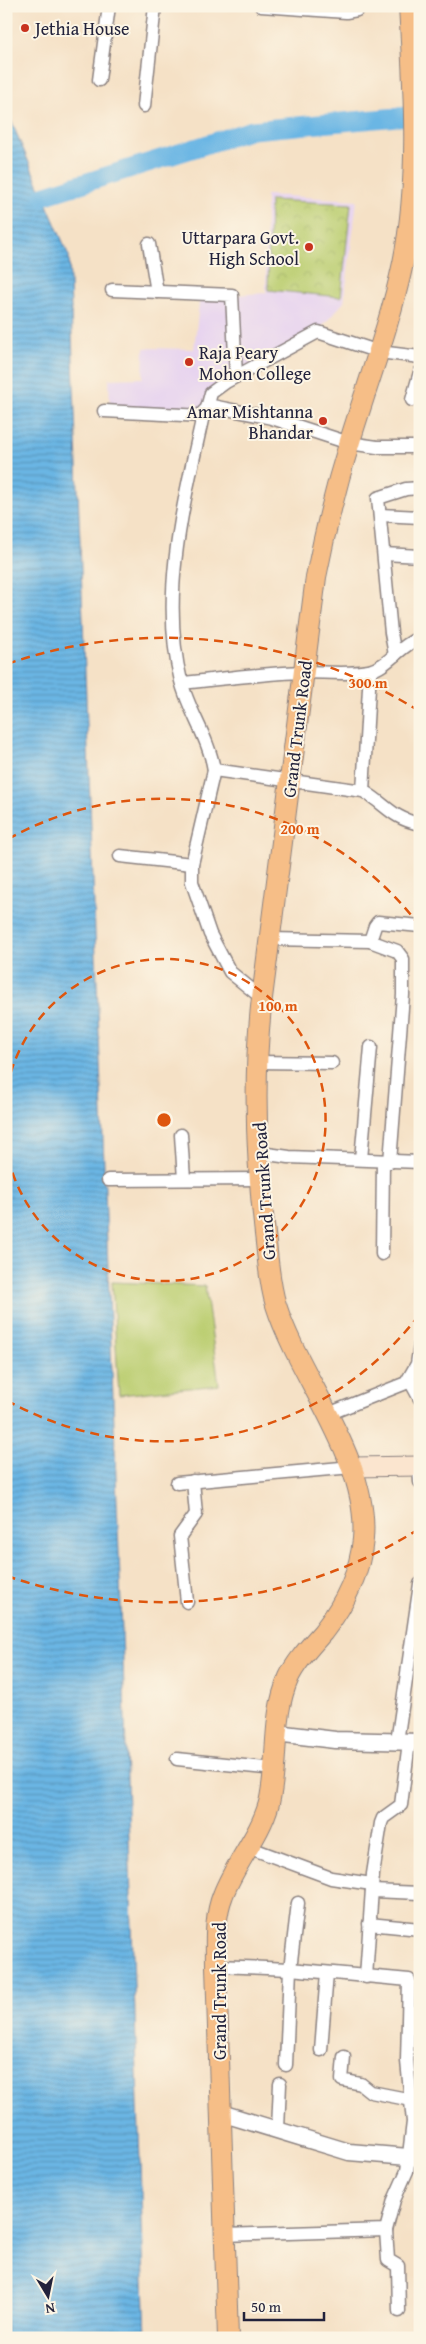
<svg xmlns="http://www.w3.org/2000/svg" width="426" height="2344" font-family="'Gentium Book Plus',serif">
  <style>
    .built { fill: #e6d2f0 }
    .grass { fill: #bbce71; stroke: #6e7856 }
    .park { fill: url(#park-crowns); stroke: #6e7856 }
    .water { fill: url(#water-rules); stroke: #466c90 }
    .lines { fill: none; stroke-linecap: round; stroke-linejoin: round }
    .river { stroke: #6bb6e4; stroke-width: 19 }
    .minor-casing { stroke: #8c8280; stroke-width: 15 }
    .tertiary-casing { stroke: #8c8280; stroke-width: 19 }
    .secondary-casing { stroke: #8c8280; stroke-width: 21 }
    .primary-casing { stroke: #8c8280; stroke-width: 22 }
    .minor { stroke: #fff; stroke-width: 12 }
    .tertiary { stroke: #fff; stroke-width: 16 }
    .secondary { stroke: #fbe5cf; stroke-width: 19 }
    .primary { stroke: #f6be87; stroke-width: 20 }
    .ring { fill: none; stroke: #de560e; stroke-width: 2.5; stroke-dasharray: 9 6 }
    .poi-dot { fill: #c8321e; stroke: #fcf5e5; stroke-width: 2 }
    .labels { text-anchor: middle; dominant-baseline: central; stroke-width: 4; stroke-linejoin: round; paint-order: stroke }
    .poi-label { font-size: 18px; fill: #22223b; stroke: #fcf5e5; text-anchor: start }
    .street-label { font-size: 18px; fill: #22223b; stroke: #fcf5e5 }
    .centre { fill: #de560e; stroke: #fcf5e5; stroke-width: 2.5 }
    .ring-label { font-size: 15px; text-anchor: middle; font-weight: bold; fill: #de560e; stroke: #fcf5e5; stroke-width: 4; stroke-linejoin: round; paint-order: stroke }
  </style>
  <defs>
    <pattern id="park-crowns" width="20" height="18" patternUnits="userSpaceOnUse" patternTransform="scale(1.25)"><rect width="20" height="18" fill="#bbce71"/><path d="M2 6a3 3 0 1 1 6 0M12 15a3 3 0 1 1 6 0" fill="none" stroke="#a0b163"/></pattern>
    <pattern id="water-rules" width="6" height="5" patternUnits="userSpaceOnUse" patternTransform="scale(1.25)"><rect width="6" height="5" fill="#6bb6e4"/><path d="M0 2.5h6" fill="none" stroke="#5894ba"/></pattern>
  </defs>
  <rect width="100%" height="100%" fill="#fcf5e5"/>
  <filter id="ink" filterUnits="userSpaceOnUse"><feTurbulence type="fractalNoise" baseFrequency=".02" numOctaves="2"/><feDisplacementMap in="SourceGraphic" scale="10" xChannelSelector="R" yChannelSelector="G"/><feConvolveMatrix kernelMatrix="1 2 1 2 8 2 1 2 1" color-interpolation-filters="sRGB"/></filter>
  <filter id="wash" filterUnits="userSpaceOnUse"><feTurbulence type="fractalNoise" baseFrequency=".0096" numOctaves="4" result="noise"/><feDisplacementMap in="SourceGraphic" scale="20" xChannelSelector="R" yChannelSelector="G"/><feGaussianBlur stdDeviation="1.12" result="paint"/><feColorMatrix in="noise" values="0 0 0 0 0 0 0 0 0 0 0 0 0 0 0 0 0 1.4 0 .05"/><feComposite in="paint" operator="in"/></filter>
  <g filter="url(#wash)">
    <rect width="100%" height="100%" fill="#f5e1c6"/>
    <g class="built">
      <path d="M266,195L357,200L344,302L318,331L237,373L234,295L266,293Z"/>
      <path d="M200,295L231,296L234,376L203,411L110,409L109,379L143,378L144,348L194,349Z"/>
    </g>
    <path class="grass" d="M112,1282L205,1286L219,1385L119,1395Z"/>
    <path class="park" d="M270,200L351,204L341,297L268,290Z"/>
    <path class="water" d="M6,109L69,256L122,1631L146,2338H6Z"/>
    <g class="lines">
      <path class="river" d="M43,196L252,130L420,115"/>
    </g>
  </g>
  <g filter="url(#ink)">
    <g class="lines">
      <defs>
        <g id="minor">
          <path d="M261,6L346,12L357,10L361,6"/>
          <path d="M99,80L109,6"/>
          <path d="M144,106L155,6"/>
          <path d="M149,244L157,292"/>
          <path d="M112,290L232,295L236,376"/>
          <path d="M412,400L420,372"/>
          <path d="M207,408L211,393L226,382L318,332L379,352L420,357"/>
          <path d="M104,411L203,416"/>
          <path d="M380,515L420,517"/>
          <path d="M384,554L420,556"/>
          <path d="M395,655L391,633L378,498L406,489L420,488"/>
          <path d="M182,683C222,679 263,673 304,672C325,672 347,675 369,671C389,666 401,644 420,638"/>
          <path d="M214,770L363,791C386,804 391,818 420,824"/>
          <path d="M363,791L370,671"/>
          <path d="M120,856L192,864"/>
          <path d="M270,939L370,941L375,926L378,922L420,926"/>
          <path d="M370,941L397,951L403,959V995L390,1162"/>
          <path d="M262,998L230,972L210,934L192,882V864L214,770C209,738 189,712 181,681C159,593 185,498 204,411L212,406L272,418L349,443L377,447H420"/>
          <path d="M257,1062L332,1063"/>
          <path d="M181,1135L184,1179"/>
          <path d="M260,1153L289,1157L420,1162"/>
          <path d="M361,1159L371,1047"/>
          <path d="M108,1180L260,1179"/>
          <path d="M382,1254L383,1161"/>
          <path d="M409,1379L420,1399"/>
          <path d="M328,1414L406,1383L417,1364L420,1344"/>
          <path d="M419,1466L420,1482"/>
          <path d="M177,1483L352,1467"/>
          <path d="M187,1602L180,1536L196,1514L193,1481"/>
          <path d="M397,1742L420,1584"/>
          <path d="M177,1759L274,1769"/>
          <path d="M248,1847L331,1878L372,1884"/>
          <path d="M372,1891L420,1893"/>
          <path d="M369,1924L420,1929"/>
          <path d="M216,1966L290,1969L409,1980L407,2061L413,2122L407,2171L394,2200L386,2230L224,2235"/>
          <path d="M366,1977L373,1874L381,1823L383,1818L401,1805L409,1742"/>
          <path d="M321,2050L327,1973"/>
          <path d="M344,2057L342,2080L361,2084L371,2092L412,2100"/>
          <path d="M286,2065L290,1969L298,1903"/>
          <path d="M278,2129L280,2084"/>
          <path d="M386,2230L388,2260L398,2266L399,2311"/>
        </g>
        <g id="tertiary">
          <path d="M276,1733L335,1740L420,1742"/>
          <path d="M221,2113L349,2152L420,2158"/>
        </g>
        <path id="secondary" d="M352,1467L420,1466"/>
        <path id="primary" d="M228,2338L216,1966C216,1942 214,1917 223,1895C235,1863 260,1836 269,1803C279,1761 271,1717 289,1677C297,1660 311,1646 323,1632C344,1605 360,1573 363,1539C370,1460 299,1378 276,1305C269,1283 268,1258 265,1234C256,1157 253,1076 262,998L316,577C325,531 336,486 350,441C368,382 390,324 403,263C420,180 414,91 409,6"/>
      </defs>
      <use href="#minor" class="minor-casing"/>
      <use href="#tertiary" class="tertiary-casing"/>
      <use href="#secondary" class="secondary-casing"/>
      <use href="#primary" class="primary-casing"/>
      <use href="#minor" class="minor"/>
      <use href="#tertiary" class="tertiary"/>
      <use href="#secondary" class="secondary"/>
      <use href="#primary" class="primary"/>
    </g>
  </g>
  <g class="ring">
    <path d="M7 1087A161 161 0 1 1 7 1153"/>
    <path d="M419 1315A321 321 0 0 1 8 1401M8 839A321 321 0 0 1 419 925"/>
    <path d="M419 1529A482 482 0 0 1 7 1576M7 664A482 482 0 0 1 419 711"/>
  </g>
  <g class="poi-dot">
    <circle cx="25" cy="28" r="5"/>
    <circle cx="309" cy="247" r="5"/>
    <circle cx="189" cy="362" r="5"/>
    <circle cx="323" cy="421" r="5"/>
  </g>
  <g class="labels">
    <g class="poi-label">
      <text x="35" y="28">Jethia House</text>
      <text x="299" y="237" text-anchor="end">Uttarpara Govt.<tspan x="299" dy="21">High School</tspan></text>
      <text x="199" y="352">Raja Peary<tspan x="199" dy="21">Mohon College</tspan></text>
      <text x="313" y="411" text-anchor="end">Amar Mishtanna<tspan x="313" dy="21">Bhandar</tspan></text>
    </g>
    <g class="street-label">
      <text transform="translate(297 729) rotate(-83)">Grand Trunk Road</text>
      <text transform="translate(264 1191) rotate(-94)">Grand Trunk Road</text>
      <text transform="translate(219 1991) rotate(-90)">Grand Trunk Road</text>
    </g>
  </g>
  <circle cx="164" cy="1120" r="8" class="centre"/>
  <g class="ring-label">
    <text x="368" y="688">300 m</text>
    <text x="300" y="834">200 m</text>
    <text x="278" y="1011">100 m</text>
  </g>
  <rect width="426" height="2344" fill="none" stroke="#fcf5e5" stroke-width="25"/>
  <g transform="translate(48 2296) rotate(170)" stroke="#fcf5e5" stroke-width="4" paint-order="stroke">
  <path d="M0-4L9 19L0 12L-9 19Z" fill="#22223b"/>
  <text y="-8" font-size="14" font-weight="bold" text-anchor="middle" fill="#22223b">N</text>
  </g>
  <path d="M244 2312v8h80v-8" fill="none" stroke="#22223b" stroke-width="2.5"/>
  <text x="251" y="2312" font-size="15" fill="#22223b" stroke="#fcf5e5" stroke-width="4" paint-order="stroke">50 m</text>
</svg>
